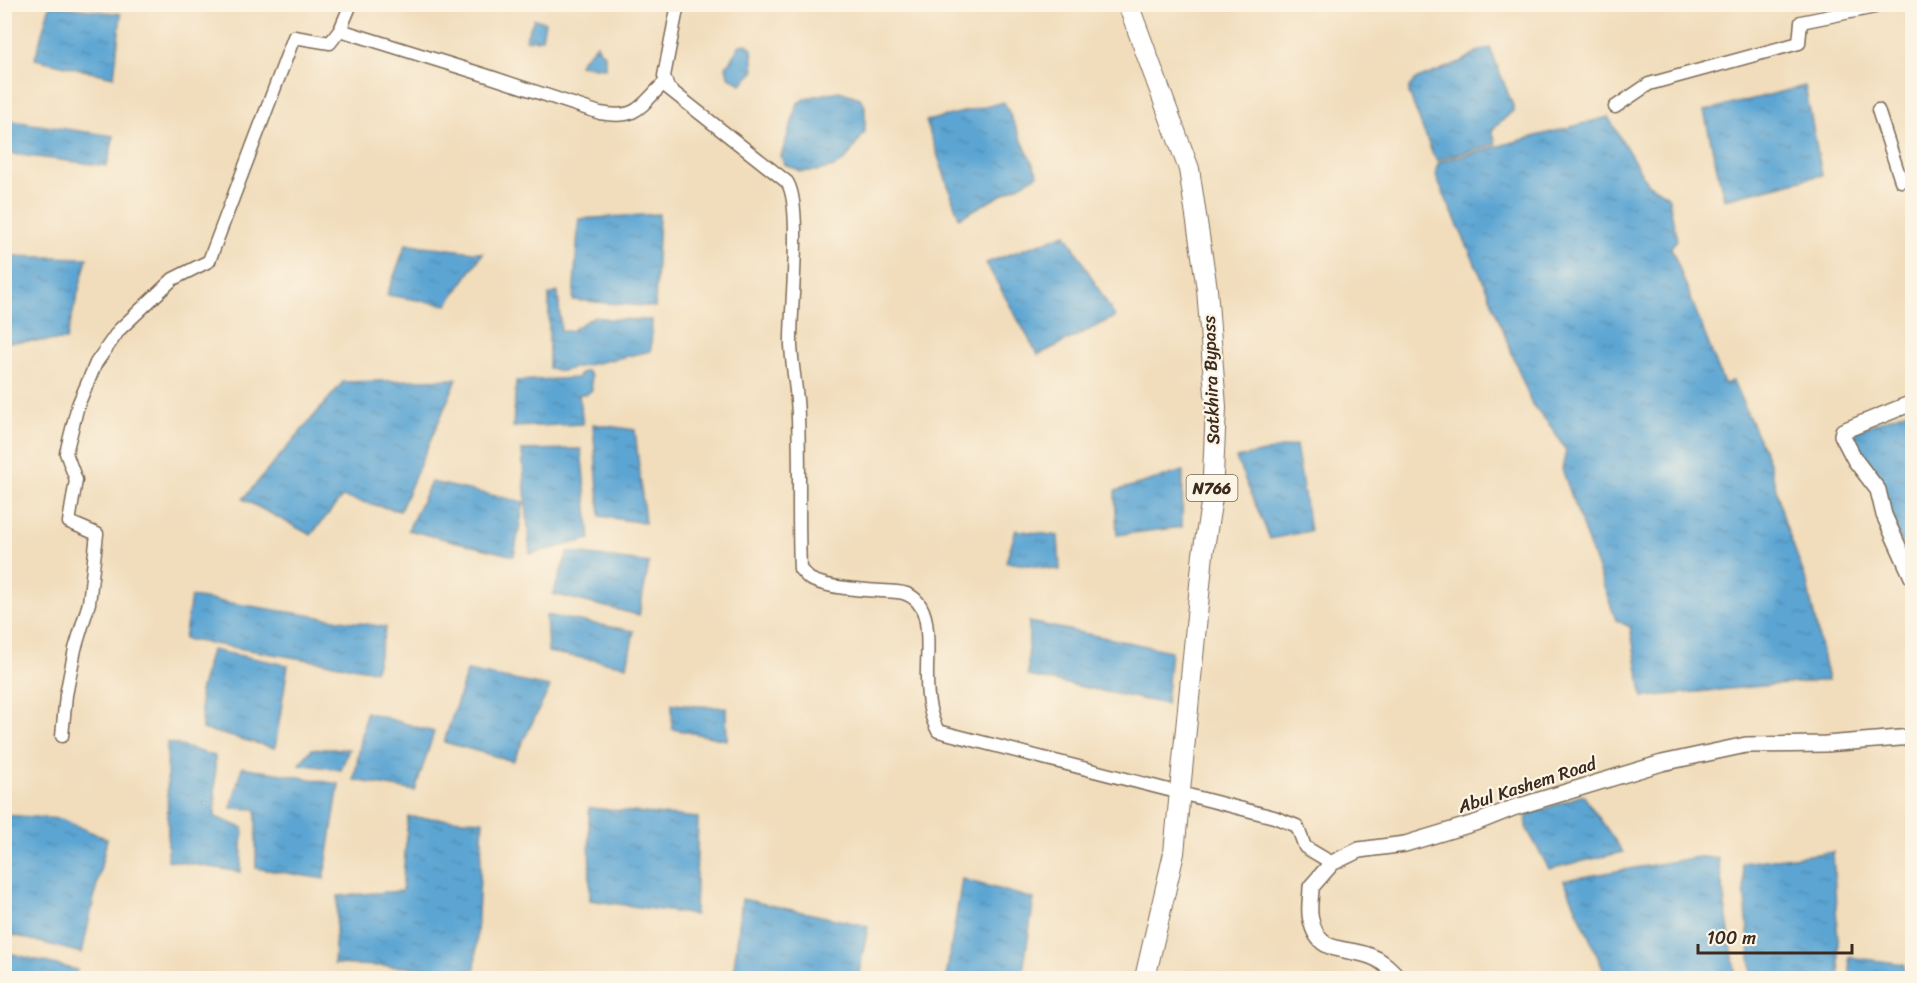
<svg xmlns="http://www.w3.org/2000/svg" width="1917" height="983" font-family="Sriracha,sans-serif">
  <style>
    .water { fill: url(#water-ripples); stroke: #4c6878; stroke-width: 1.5 }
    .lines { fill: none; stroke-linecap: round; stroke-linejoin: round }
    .minor-casing { stroke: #7b6955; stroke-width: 15 }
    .tertiary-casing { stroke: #7b6955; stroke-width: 18 }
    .trunk-casing { stroke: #7b6955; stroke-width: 22 }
    .minor { stroke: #fff; stroke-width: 12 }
    .tertiary { stroke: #fff; stroke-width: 15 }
    .trunk { stroke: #fff; stroke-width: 20 }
    .labels { text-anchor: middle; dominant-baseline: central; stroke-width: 4.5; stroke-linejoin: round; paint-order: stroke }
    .shield { fill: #fcf5e5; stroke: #75675a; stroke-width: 1.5 }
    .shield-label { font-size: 16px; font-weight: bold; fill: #3b2a1e }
    .street-label { font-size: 18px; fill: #3b2a1e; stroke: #fcf5e5 }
  </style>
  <defs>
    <pattern id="water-ripples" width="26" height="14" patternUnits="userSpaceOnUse" patternTransform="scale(1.5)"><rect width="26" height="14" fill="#5ca5d3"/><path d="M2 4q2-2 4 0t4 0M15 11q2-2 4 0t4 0" fill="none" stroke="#4d87ab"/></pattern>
  </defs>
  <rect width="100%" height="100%" fill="#fcf5e5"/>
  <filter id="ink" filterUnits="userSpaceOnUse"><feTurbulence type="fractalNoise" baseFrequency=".0167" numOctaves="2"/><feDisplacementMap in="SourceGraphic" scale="12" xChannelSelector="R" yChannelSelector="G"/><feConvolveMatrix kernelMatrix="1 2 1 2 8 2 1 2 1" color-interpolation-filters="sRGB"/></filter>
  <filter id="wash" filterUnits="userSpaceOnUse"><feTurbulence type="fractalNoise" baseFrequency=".008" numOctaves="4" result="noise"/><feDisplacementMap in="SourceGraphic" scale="24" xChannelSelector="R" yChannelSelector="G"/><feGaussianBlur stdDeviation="1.35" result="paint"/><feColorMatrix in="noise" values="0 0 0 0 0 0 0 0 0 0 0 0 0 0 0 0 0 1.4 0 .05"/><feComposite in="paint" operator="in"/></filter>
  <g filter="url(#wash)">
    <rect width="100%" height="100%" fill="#f1ddbc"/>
    <g class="water">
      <path d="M50,5L121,14L114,77L35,59Z"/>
      <path d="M534,19L545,22L542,38L537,40H525Z"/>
      <path d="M597,44L600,51L605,54V68L579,65C583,55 591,53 597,44Z"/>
      <path d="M747,44L752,49L754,72L741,84L728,76L726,67L740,45Z"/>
      <path d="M1490,48L1513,106V111L1492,130L1496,144L1437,160L1433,155L1409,93V87L1415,80L1463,61L1480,50Z"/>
      <path d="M1805,86L1822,175L1724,199L1704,111Z"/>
      <path d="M839,91L860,98L865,106V132L846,159L834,167L816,171H800L784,164L781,156L798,103L806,98Z"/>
      <path d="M1004,102L1038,175L959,218L926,121Z"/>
      <path d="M1608,117L1647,183L1668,196L1677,240L1671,247L1724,384L1733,381L1769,462L1785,523L1807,583L1828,680L1643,697L1630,627L1616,620L1562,469L1566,451L1552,428L1531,402L1488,292L1437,179L1436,170L1439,162Z"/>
      <path d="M5,120L114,136L107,166L5,153Z"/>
      <path d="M659,214L655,307L573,300L579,219Z"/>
      <path d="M1066,234L1115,317L1038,355L986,263Z"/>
      <path d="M406,244L483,253L447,305L387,295Z"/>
      <path d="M5,256L87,258L66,340L5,342Z"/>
      <path d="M558,292L561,331H571L594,316L609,319L652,320L651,351L561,371L549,368V295Z"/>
      <path d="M587,371L591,376L592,390L587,394H579L583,424L513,427L516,381L577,378L581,373Z"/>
      <path d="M457,379L400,511L342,497L311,535L243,499L343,382Z"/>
      <path d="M1912,409V543L1902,544L1848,434Z"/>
      <path d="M593,424L635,430L645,523L600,516Z"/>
      <path d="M1296,445L1310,531L1270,539L1236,458Z"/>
      <path d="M581,449L590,539L530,554L522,450Z"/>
      <path d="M1183,471L1182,527L1117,535L1115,491Z"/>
      <path d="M431,482L524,502L514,556L408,530Z"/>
      <path d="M1016,530L1058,536L1060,570L1006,562Z"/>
      <path d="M568,552L649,563L639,615L553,594Z"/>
      <path d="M191,597L386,627L375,671L184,639Z"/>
      <path d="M546,615L634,631L627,666L548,652Z"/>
      <path d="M1029,622L1171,651L1166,704L1028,676Z"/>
      <path d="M211,650L288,665L275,748L202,729L200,692Z"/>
      <path d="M467,671L550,687L513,761L444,742Z"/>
      <path d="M672,704L726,708L727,740L672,729Z"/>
      <path d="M366,712L434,732L415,791L354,780Z"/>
      <path d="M167,742L215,756V817L243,828L241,872L168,860Z"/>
      <path d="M312,749H349L341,770L299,764Z"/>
      <path d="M242,767L339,784L324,879L256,868V809L231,808Z"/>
      <path d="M1583,795L1623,852L1549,869L1526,827L1527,815Z"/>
      <path d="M589,808L698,818L695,915L590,900Z"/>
      <path d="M4,815L61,819L107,839L82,953L5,933Z"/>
      <path d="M408,817L483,821L475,970L334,964L338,896L402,891Z"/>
      <path d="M1833,852L1840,978H1752L1742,863Z"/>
      <path d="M1699,857L1718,858L1736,978H1607L1564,880Z"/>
      <path d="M962,879L1034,899L1022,978H946Z"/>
      <path d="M742,899L868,926L858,978H733Z"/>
      <path d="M5,952L77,970L76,978H5Z"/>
      <path d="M1849,957L1904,964L1903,978H1851Z"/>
    </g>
  </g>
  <g filter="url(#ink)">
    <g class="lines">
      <defs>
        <g id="minor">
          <path d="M678,4L664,76L668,88L787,182C803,205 790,310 791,345C792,369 798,393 798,418C800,468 798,518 800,569C803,572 807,577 810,579C832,590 872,590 897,592C937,595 926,650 927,677C927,696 929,715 938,731L1274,817L1297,826L1305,847L1332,863"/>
          <path d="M340,30L351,4"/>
          <path d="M1615,107L1649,84L1799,43L1801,22L1875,7L1876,4"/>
          <path d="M1878,110L1901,181L1912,178"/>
          <path d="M62,736L66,695L75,649L89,603L97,534L69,522L76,480L66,453L78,405L96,363L119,330L173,279L209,261L294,37L330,43L340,30L488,76L600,113C638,120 640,106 665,82"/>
        </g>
        <g id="tertiary">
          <path d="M1912,403L1843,431L1842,435L1855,460L1878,490L1884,515L1912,577"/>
          <path d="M1399,978C1390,969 1382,960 1370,956C1344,946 1319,956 1311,920C1308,911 1311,897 1311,887L1332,863L1359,850L1405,844L1478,822L1513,808L1662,763L1746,745L1826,744L1912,737"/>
        </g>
        <path id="trunk" d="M1128,4L1189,169L1207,289L1216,407L1212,498L1203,554L1174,853L1145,978"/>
      </defs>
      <use href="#minor" class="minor-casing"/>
      <use href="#tertiary" class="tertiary-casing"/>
      <use href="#trunk" class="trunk-casing"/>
      <use href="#minor" class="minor"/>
      <use href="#tertiary" class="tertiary"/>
      <use href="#trunk" class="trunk"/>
    </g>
  </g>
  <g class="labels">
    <rect class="shield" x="1186.5" y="475" width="51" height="26" rx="4.5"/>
    <g class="shield-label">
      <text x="1212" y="488">N766</text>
    </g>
    <g class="street-label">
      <text transform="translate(1211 380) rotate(-92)">Satkhira Bypass</text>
      <text transform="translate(1527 785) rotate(-18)">Abul Kashem Road</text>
    </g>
  </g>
  <rect width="1917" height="983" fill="none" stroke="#fcf5e5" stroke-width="24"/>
  <path d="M1698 944v9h154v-9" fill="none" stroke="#3b2a1e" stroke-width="3"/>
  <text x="1707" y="944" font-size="18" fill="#3b2a1e" stroke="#fcf5e5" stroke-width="4.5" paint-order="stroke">100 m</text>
</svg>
